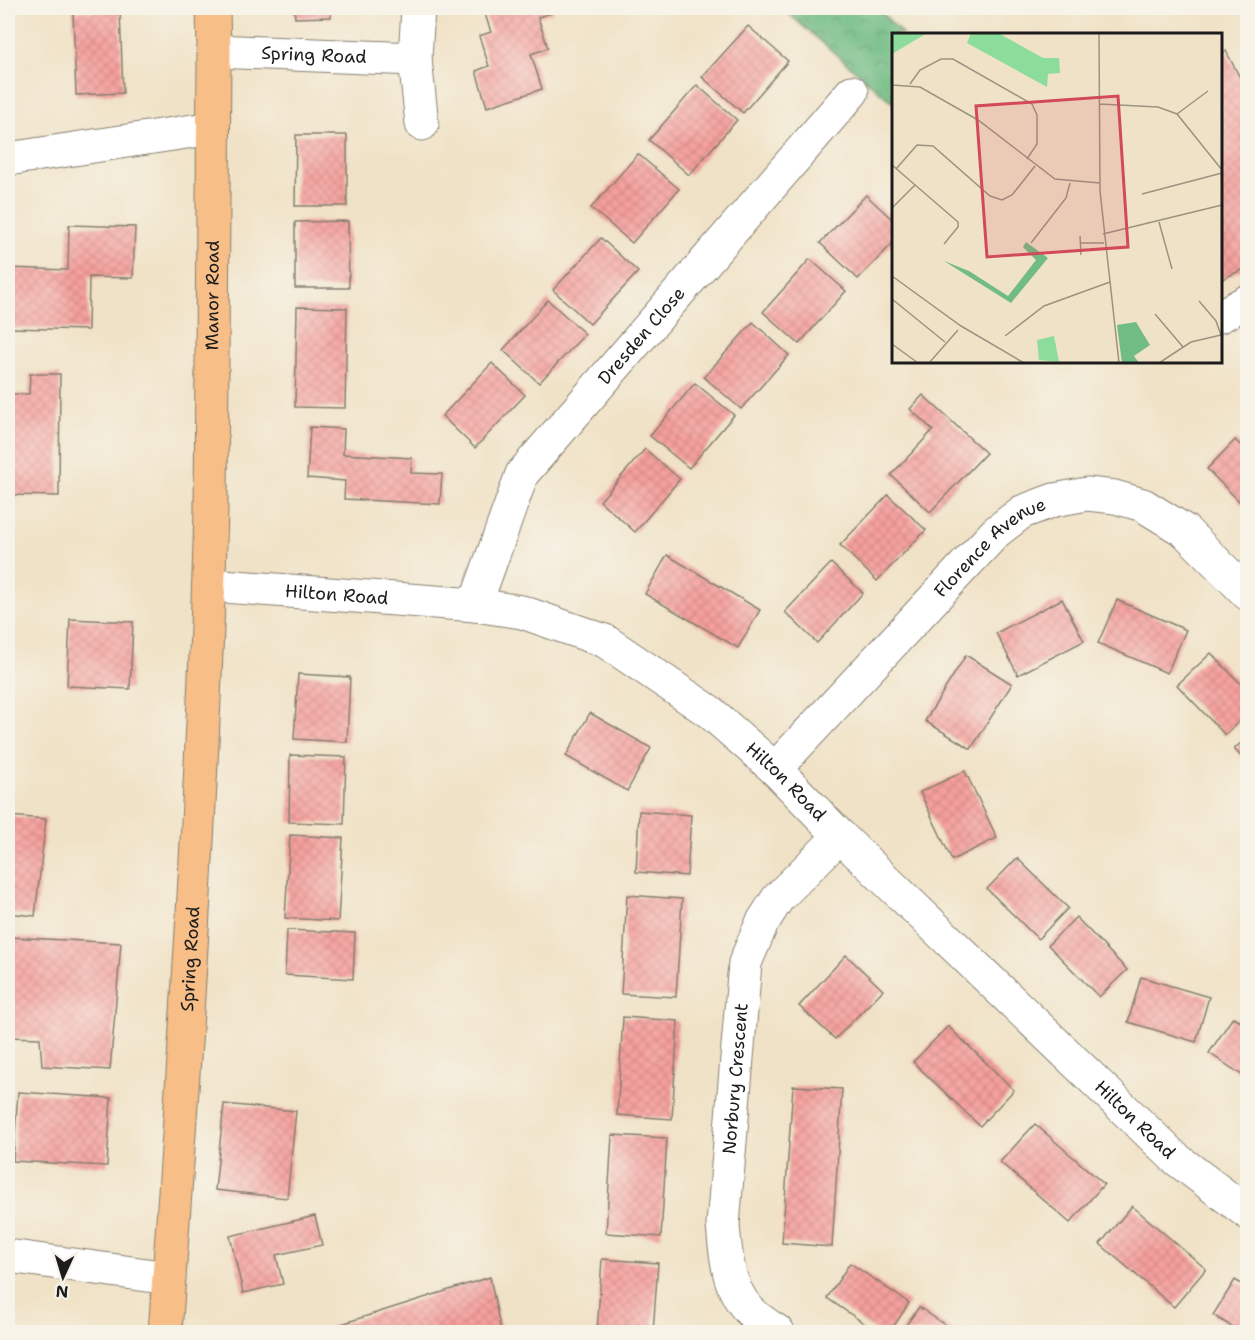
<svg xmlns="http://www.w3.org/2000/svg" width="1255" height="1340" font-family="'Shantell Sans',sans-serif">
  <style>
    .forest { fill: url(#forest-crowns); stroke: #466c50; stroke-width: 1.5 }
    .building { fill: url(#building-cross-hatch) }
    .lines { fill: none; stroke-linecap: round; stroke-linejoin: round }
    .minor-casing { stroke: #867f71; stroke-width: 35 }
    .major-casing { stroke: #867f71; stroke-width: 35 }
    .minor { stroke: #fff; stroke-width: 33 }
    .major { stroke: #f7be87; stroke-width: 33 }
    .labels { text-anchor: middle; dominant-baseline: central; stroke-width: 4.5; stroke-linejoin: round; paint-order: stroke }
    .street-label { font-size: 18px; fill: #1c1c1c; stroke: #f7f3e8 }
    .inset-road { fill: none; stroke: #9b9382; stroke-width: 1.5 }
    .view { fill: #d1495b; fill-opacity: 0.15; stroke: #d1495b; stroke-width: 3 }
    .inset-edge { fill: none; stroke: #1c1c1c; stroke-width: 3 }
  </style>
  <defs>
    <pattern id="forest-crowns" width="20" height="18" patternUnits="userSpaceOnUse" patternTransform="scale(1.5)"><rect width="20" height="18" fill="#71bc84"/><path d="M2 6a3 3 0 1 1 6 0M12 15a3 3 0 1 1 6 0" fill="none" stroke="#5c986b"/></pattern>
    <pattern id="building-cross-hatch" width="8" height="8" patternUnits="userSpaceOnUse" patternTransform="scale(1.5)"><rect width="8" height="8" fill="#f6a09d"/><path d="M0 0l8 8M0 8l8-8" fill="none" stroke="#d28987"/></pattern>
  </defs>
  <rect width="100%" height="100%" fill="#f7f3e8"/>
  <filter id="ink" filterUnits="userSpaceOnUse"><feTurbulence type="fractalNoise" baseFrequency=".0167" numOctaves="2"/><feDisplacementMap in="SourceGraphic" scale="12" xChannelSelector="R" yChannelSelector="G"/><feConvolveMatrix kernelMatrix="1 2 1 2 8 2 1 2 1" color-interpolation-filters="sRGB"/></filter>
  <filter id="wash" filterUnits="userSpaceOnUse"><feTurbulence type="fractalNoise" baseFrequency=".008" numOctaves="4" result="noise"/><feDisplacementMap in="SourceGraphic" scale="24" xChannelSelector="R" yChannelSelector="G"/><feGaussianBlur stdDeviation="1.35" result="paint"/><feColorMatrix in="noise" values="0 0 0 0 0 0 0 0 0 0 0 0 0 0 0 0 0 1.4 0 .05"/><feComposite in="paint" operator="in"/></filter>
  <g filter="url(#wash)">
    <rect width="100%" height="100%" fill="#f0e2c6"/>
    <path class="forest" d="M782,8H877L902,34H894L893,103Z"/>
    <g id="blocks">
      <g class="building">
        <path d="M294,8H331V17L295,18Z"/>
        <path d="M483,8H550L552,13L538,17L548,48L531,54L542,89L487,107L476,71L489,66L479,36L491,32Z"/>
        <path d="M120,10L123,93L76,95L73,11Z"/>
        <path d="M748,26L788,61L743,113L702,77Z"/>
        <path d="M1226,51L1248,93V267L1220,280V54Z"/>
        <path d="M697,85L737,120L689,175L649,140Z"/>
        <path d="M296,135H347V206H295Z"/>
        <path d="M638,154L679,189L632,243L591,208Z"/>
        <path d="M866,195L894,221V242L858,279L820,243Z"/>
        <path d="M348,221L349,288H295V222Z"/>
        <path d="M69,225L135,227L133,278L89,277L88,330L10,328L9,340H8V268L68,270Z"/>
        <path d="M601,238L638,272L590,324L553,290Z"/>
        <path d="M810,259L846,291L799,344L763,312Z"/>
        <path d="M548,300L585,334L539,383L503,350Z"/>
        <path d="M297,307L347,308L345,408L295,407Z"/>
        <path d="M753,322L789,355L741,409L704,377Z"/>
        <path d="M492,363L525,395L475,448L442,416Z"/>
        <path d="M30,374H60L59,496L8,495V394H29Z"/>
        <path d="M695,383L734,415L689,468L650,436Z"/>
        <path d="M923,395L986,453L930,512L891,475L933,430L910,409Z"/>
        <path d="M310,427L344,429L343,454L412,458L411,473L442,474L440,504L344,499L345,481L307,478Z"/>
        <path d="M1235,440L1248,452V510L1207,469Z"/>
        <path d="M645,449L680,479L635,532L600,501Z"/>
        <path d="M888,495L926,530L877,581L840,545Z"/>
        <path d="M667,555L760,610L738,648L645,594Z"/>
        <path d="M831,563L863,593L817,643L785,612Z"/>
        <path d="M1062,599L1084,641L1018,675L996,633Z"/>
        <path d="M1117,600L1186,630L1167,673L1098,643Z"/>
        <path d="M70,619L133,622L130,689L67,686Z"/>
        <path d="M1211,653L1248,691V713L1225,735L1177,685Z"/>
        <path d="M966,655L1012,684L971,749L925,721Z"/>
        <path d="M298,674L350,677L347,742L294,739Z"/>
        <path d="M590,713L651,748L627,791L566,756Z"/>
        <path d="M1248,737V763L1234,749Z"/>
        <path d="M290,755L346,757L344,824L289,822Z"/>
        <path d="M965,771L997,838L952,860L920,792Z"/>
        <path d="M639,811L691,815L687,876L636,872Z"/>
        <path d="M8,816L46,819L35,916L8,913Z"/>
        <path d="M290,835L343,838L338,921L285,918Z"/>
        <path d="M1017,858L1068,908L1038,939L987,889Z"/>
        <path d="M627,895L682,899L676,997L621,994Z"/>
        <path d="M1076,917L1127,970L1099,997L1048,945Z"/>
        <path d="M287,930L355,933L353,979L285,975Z"/>
        <path d="M8,937L121,943L110,1070L42,1066L40,1038L8,1037Z"/>
        <path d="M846,955L883,990L835,1039L799,1006Z"/>
        <path d="M1141,977L1209,997L1196,1042L1128,1022Z"/>
        <path d="M623,1017L678,1021L672,1119L617,1115Z"/>
        <path d="M1233,1017L1248,1026V1079L1209,1053Z"/>
        <path d="M948,1026L1014,1090L980,1126L913,1062Z"/>
        <path d="M793,1086L842,1089L832,1247L782,1243Z"/>
        <path d="M18,1092L111,1098L107,1166L13,1161Z"/>
        <path d="M224,1104L296,1111L287,1198L215,1190Z"/>
        <path d="M1035,1124L1104,1184L1070,1223L1000,1162Z"/>
        <path d="M612,1135L667,1138L661,1237L606,1233Z"/>
        <path d="M1132,1206L1206,1269L1174,1307L1100,1244Z"/>
        <path d="M315,1216L322,1245L276,1255L283,1284L243,1293L230,1236Z"/>
        <path d="M602,1259L658,1263L653,1332H597Z"/>
        <path d="M850,1263L909,1303L890,1332H877L827,1298Z"/>
        <path d="M490,1277L501,1332H316Z"/>
        <path d="M1235,1280L1248,1288V1332H1240L1213,1315Z"/>
        <path d="M919,1307L948,1327L957,1332H901Z"/>
      </g>
    </g>
  </g>
  <g filter="url(#ink)">
    <use href="#blocks" fill-opacity="0" stroke="#867f71" stroke-width="1.5"/>
    <g class="lines">
      <defs>
        <g id="minor">
          <path d="M418,8L415,59L422,124"/>
          <path id="s1" d="M214,51L415,59"/>
          <path d="M8,159L213,128"/>
          <path d="M1220,316L1248,301"/>
          <path id="s2" d="M209,585L475,605L522,612L605,641L710,712L775,769L840,836L1175,1158L1248,1213"/>
          <path id="s3" d="M475,605L522,474L852,92"/>
          <path id="s4" d="M775,769L996,532L1022,512L1054,500L1087,494L1115,497L1143,505L1185,531L1248,594"/>
          <path d="M8,1256L169,1278"/>
          <path id="s5" d="M778,1332C772,1328 765,1324 759,1319C728,1296 726,1260 723,1225L745,963L762,923L778,898L840,836"/>
        </g>
        <g id="major">
          <path id="s6" d="M165,1332C185,1059 203,785 211,511L214,51L213,8"/>
        </g>
      </defs>
      <use href="#minor" class="minor-casing"/>
      <use href="#major" class="major-casing"/>
      <use href="#minor" class="minor"/>
      <use href="#major" class="major"/>
    </g>
  </g>
  <g class="labels">
    <g class="street-label">
      <text stroke="none"><textPath href="#s1" startOffset="100">Spring Road</textPath></text>
      <text stroke="none"><textPath href="#s6" startOffset="1038">Manor Road</textPath></text>
      <text stroke="none"><textPath href="#s3" startOffset="322">Dresden Close</textPath></text>
      <text stroke="none"><textPath href="#s4" startOffset="310">Florence Avenue</textPath></text>
      <text stroke="none"><textPath href="#s2" startOffset="128">Hilton Road</textPath></text>
      <text stroke="none"><textPath href="#s2" startOffset="632">Hilton Road</textPath></text>
      <text stroke="none"><textPath href="#s6" startOffset="374">Spring Road</textPath></text>
      <text stroke="none"><textPath href="#s5" startOffset="274">Norbury Crescent</textPath></text>
      <text stroke="none"><textPath href="#s2" startOffset="1118">Hilton Road</textPath></text>
    </g>
  </g>
  <g transform="translate(892 33)">
    <rect width="330" height="330" fill="#f0e2c6"/>
    <path d="M134,209L156,225L119,270L52,228L77,238L116,263L144,227L131,214ZM244,289L258,312L242,323L247,330H230L225,292Z" fill="#71bc84"/>
    <path d="M0,0H35L0,21ZM79,0H106L151,25H167L168,40L156,41L155,54L75,10Z" fill="#8cdc9c"/>
    <path d="M162,303L167,329L147,327L145,307Z" fill="#8cdc9c"/>
    <path class="inset-road" d="M207,0L208,158L227,330M18,51L28,37L49,26H61L140,71L145,82V111L135,126M0,52L28,54L86,87L163,146L208,150M207,71L266,74L285,81L330,137M285,81L316,58M0,132L66,189V194L52,211M4,136L25,112L41,113L98,163L110,167L120,162L143,133M250,161L330,140M0,175L23,152M267,189L280,236M211,201L330,172M188,203L189,222M139,210L174,165L178,150M189,210H212M0,243L69,293L132,330M0,266L53,309M307,268L324,288L330,305M263,281L291,314M113,303L152,273L218,249M0,311L26,330M37,330L66,297M267,330L299,309L329,302"/>
    <path class="view" d="M226,63L236,214L95,224L84,73Z"/>
    <rect width="330" height="330" class="inset-edge"/>
  </g>
  <rect width="1255" height="1340" fill="none" stroke="#f7f3e8" stroke-width="30"/>
  <g transform="translate(63 1277) rotate(184)" stroke="#f7f3e8" stroke-width="4.5" paint-order="stroke">
  <path d="M0-4.5L10 22L0 15L-10 22Z" fill="#1c1c1c"/>
  <text y="-9" font-size="16" font-weight="bold" text-anchor="middle" fill="#1c1c1c">N</text>
  </g>
</svg>
